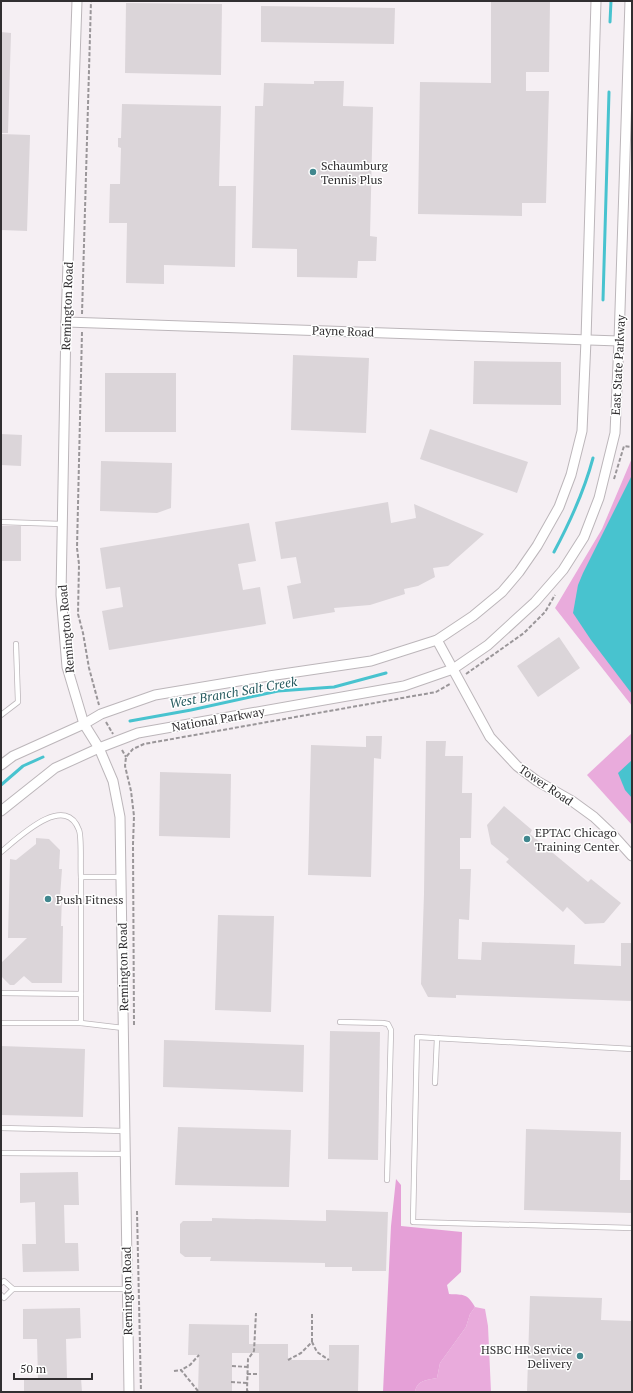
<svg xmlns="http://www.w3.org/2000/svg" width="633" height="1393" font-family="'PT Serif',serif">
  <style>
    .green { fill: #e9abdc }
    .forest { fill: #e5a0d7 }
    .water { fill: #48c3cf }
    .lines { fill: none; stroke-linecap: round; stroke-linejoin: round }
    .stream { stroke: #48c3cf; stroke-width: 3 }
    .building { fill: #dbd5d9 }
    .service-casing { stroke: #bcb6ba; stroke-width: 6 }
    .minor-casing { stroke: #bcb6ba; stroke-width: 11 }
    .path { stroke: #9a9699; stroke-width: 2; stroke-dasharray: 4 2; stroke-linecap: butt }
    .service { stroke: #fff; stroke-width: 4.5 }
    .minor { stroke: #fff; stroke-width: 9 }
    .poi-dot { fill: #40878e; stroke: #fff; stroke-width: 1.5 }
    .labels { text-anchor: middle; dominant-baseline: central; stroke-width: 3; stroke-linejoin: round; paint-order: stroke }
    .poi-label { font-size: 12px; fill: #312f31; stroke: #fff; text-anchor: start }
    .street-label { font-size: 12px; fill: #312f31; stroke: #fff }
    .water-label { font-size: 13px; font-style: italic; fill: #285b60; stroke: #fff }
  </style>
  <rect width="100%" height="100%" fill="#f5eff3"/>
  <g class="green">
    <path d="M632,458V706L555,608L602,529Z"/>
    <path d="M632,733V825L587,775Z"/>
    <path d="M475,1307L485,1309L488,1326L491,1392H415C417,1380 427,1380 437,1378L440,1363L466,1327L470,1314Z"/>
  </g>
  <path class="forest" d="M396,1179L401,1185V1226L462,1232L461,1272L447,1285L449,1294C464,1295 467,1293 475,1307L470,1314L466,1327L440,1363L437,1378C427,1380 417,1380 415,1392H383L391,1226Z"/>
  <g class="water">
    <path d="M632,475V694L591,640L573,613L578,585L583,573Z"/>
    <path d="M632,760V798L625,790L618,773Z"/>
  </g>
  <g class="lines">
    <g class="stream">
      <path d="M610,22L611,1"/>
      <path d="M603,300L609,92"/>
      <path d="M554,552C570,522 584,492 593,458"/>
      <path d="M130,721L191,710L278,691L334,687L386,673"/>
      <path d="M1,785L23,766L43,757"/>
    </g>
  </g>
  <g class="building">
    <path d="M491,1H550L549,72H526V91H549L546,203H522V216L418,214L420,82L491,83Z"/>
    <path d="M126,3L222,4L221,75L125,73Z"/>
    <path d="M261,6L395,8L394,44L261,42Z"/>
    <path d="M1,32L11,33L8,133H1Z"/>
    <path d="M314,81H344L343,106L373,107L370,236L377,237L376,261H358L357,278L297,277V249L252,248L255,106H263L264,83L314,84Z"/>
    <path d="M122,104L221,106L219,186H236L235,267L164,265V284L126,283L127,223H109L110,184H120L121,148L118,147V138H121Z"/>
    <path d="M1,134L30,135L27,231L1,230Z"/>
    <path d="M293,355L369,358L366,433L291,430Z"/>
    <path d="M474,361L561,362V405L473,404Z"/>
    <rect x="105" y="373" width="71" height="59"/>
    <path d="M430,429L528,462L517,493L420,459Z"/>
    <path d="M1,434L22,435L21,466L1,465Z"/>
    <path d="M101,461L172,463L171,508L157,513L100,511Z"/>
    <path d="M388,502L391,523L416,518L414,504L484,534L448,566L433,568L435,577L418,586L404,589L405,594L370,605L334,608L335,612L293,619L287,586L301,583L296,557L281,559L275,522Z"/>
    <path d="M249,523L256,561L238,564L243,590L260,587L266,624L109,650L102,611L123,607L120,587L106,589L100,548Z"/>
    <rect x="1" y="526" width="20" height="35"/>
    <path d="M559,637L580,668L538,697L517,666Z"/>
    <path d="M366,736H382L381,759L374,758L371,877L308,875L311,745L366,747Z"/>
    <path d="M426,741H446L445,756H463L462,793H472L471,838H460V869H471L469,920L459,919L458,959L481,960L482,942L575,945L574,964L621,966V943H632V1001L456,995V998L428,997L421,984L424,894Z"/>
    <path d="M160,772L231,774L230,838L159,836Z"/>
    <path d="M504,806L532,830L530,834L588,882L591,879L621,903L604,923L585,924L567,907L563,912L506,862L509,859L491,844L487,825Z"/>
    <path d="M36,838L49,839L60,850L59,869H62L60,897H62L61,926H63L62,983H32L24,976L14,985H10L1,976V963L27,938H8L10,859L16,860L36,844Z"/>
    <path d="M218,915L274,916L271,1012L215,1010Z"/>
    <path d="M330,1031L380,1032L378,1160L328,1159Z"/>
    <path d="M164,1040L304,1045L303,1092L163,1087Z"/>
    <path d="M1,1046L85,1049L83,1117L1,1115Z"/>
    <path d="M178,1127L291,1130L289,1187L175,1185Z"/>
    <path d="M526,1129L621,1132L620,1180H632L631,1213L524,1210Z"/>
    <path d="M78,1172L79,1205H64L65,1243H78L79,1271L23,1272L22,1244H36L35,1202L20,1203V1173Z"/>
    <path d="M326,1210L388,1212L386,1271H352V1267H325V1263L210,1261L211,1257H185L180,1253V1224L183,1221H212V1218L326,1221Z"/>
    <path d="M530,1296L602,1298L601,1320L632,1321V1392H527Z"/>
    <path d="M80,1308L81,1338L66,1339L67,1378H81L82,1392H24V1379L38,1378L37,1339H23V1309Z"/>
    <path d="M189,1324L249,1325V1344H288V1360H329V1345H359L358,1392H259V1353H232V1392H198L199,1355H188Z"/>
  </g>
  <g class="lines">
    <defs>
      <g id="service">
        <path d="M1,522L62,524"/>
        <path d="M1,715L18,702L16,644"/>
        <path d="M1,852C18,838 65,792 79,830C82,837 80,867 81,877H121"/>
        <path d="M81,877V1023"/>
        <path d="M1,993L81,994"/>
        <path d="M340,1022L383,1023L388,1024L391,1030L387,1180"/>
        <path d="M1,1023H81L123,1028"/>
        <path d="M632,1049L417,1037L413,1222L632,1228"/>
        <path d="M435,1083L437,1038"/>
        <path d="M1,1128L125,1131"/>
        <path d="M1,1153L125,1154"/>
        <path d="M1,1283L4,1281L13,1289H127"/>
        <path d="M1,1295L4,1298L13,1289"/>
      </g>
      <g id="minor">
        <path d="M77,1L66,322L61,595L67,667L84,724L99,748L113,781L120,817L129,1392"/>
        <path d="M66,322L619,341"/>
        <path d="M437,640L490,737L517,766L537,781L572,801L594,817L613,835L632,856"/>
        <path d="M1,765L13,756L84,724L101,714L155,695L269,676L371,661L437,640L473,616L502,592L519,572L537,546L559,507L571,475L582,431L586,340L596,1"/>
        <path d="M1,811L55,768L99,748L138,733L404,686L453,669L488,645L535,602L563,570L584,537L599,498L615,433L619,341L630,1"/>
      </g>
    </defs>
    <use href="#service" class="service-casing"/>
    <use href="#minor" class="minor-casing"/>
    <g class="path">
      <path d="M82,314L91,1"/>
      <path d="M82,332L77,548L79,564L78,614L83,633L89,668L99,705"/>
      <path d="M614,479L624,446L632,447"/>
      <path d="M466,674L524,633L545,612L555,595"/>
      <path d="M106,722L113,734"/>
      <path d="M122,750L126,757"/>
      <path d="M134,1025L133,844L134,816L131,791L125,766L126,757L133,749L144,744L436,692L450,684"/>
      <path d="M137,1211L141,1392"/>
      <path d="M312,1314V1342"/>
      <path d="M288,1360L301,1353L312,1342L317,1352L329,1360"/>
      <path d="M232,1366L248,1367"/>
      <path d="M174,1371L181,1370"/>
      <path d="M247,1374H259"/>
      <path d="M231,1382L247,1383"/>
      <path d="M198,1391L181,1370L190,1365L199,1355"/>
      <path d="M248,1392L247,1390L248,1359L254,1351L256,1313"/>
    </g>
    <use href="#service" class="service"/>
    <use href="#minor" class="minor"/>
  </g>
  <g class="poi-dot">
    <circle cx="313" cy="172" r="4"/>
    <circle cx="527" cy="839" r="4"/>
    <circle cx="48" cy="899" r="4"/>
    <circle cx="580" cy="1356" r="4"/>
  </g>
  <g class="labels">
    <g class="poi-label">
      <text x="321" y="165">Schaumburg<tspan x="321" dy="14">Tennis Plus</tspan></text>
      <text x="535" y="832">EPTAC Chicago<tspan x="535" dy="14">Training Center</tspan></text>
      <text x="56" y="899">Push Fitness</text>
      <text x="572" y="1349" text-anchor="end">HSBC HR Service<tspan x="572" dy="14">Delivery</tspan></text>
    </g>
    <g class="street-label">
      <text transform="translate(67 306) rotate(-88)">Remington Road</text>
      <text transform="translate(343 331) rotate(2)">Payne Road</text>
      <text transform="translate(618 365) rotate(-87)">East State Parkway</text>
      <text transform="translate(66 629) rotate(-95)">Remington Road</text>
      <text transform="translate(218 719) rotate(-10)">National Parkway</text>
      <text transform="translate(546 785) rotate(34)">Tower Road</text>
      <text transform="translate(123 967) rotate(-91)">Remington Road</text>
      <text transform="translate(127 1291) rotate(-91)">Remington Road</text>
    </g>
    <g class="water-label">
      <text transform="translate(233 692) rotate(-10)">West Branch Salt Creek</text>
    </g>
  </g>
  <rect width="633" height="1393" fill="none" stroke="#312f31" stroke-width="4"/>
  <path d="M14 1373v6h78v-6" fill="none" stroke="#312f31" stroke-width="2"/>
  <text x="20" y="1373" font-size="12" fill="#312f31" stroke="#ffffff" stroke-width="3" paint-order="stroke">50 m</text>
</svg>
